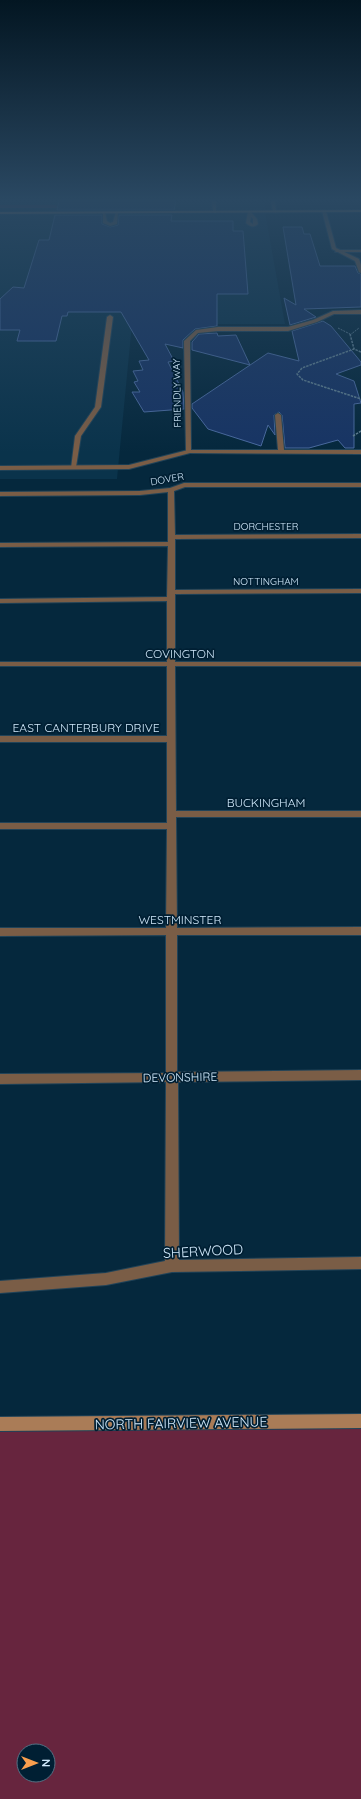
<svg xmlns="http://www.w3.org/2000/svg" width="361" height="1799" font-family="Quicksand,sans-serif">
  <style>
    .built { fill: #0a334b }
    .green { fill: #67253e; fill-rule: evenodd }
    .building { fill: #173464; stroke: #4a6a9f }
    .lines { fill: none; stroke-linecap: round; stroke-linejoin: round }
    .lane-casing { stroke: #214358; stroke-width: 2 }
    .street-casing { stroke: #214358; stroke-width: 2 }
    .secondary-casing { stroke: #214358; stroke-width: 2 }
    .primary-casing { stroke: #214358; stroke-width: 2 }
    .path-far1 { stroke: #5e7d90; stroke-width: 1; stroke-dasharray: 2 1; stroke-linecap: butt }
    .path { stroke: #5e7d90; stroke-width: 1.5; stroke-dasharray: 2.5 1; stroke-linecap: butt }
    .lane { fill: #7a5d46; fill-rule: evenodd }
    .street { fill: #7a5d46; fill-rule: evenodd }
    .secondary { fill: #aa7c57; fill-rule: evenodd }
    .primary { fill: #cf9463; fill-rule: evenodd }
    .labels { text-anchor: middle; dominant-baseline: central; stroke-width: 3.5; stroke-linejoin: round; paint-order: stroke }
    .far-street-label { font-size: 10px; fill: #d0e9fb; stroke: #001f33 }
    .street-label { font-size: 12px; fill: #d0e9fb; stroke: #001f33 }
    .near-street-label { font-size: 14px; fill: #d0e9fb; stroke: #001f33 }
  </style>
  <rect width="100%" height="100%" fill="#05283d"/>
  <path class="built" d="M0,201L265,203V212L285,324H132L117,479H0Z"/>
  <g class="green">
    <path d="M123,204V208H0V205H56L57,206Z"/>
    <path d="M361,1419V1799H0V1422ZM24,1751H48V1775H24Z"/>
  </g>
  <g class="building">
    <path d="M59,201H176L174,210H57Z"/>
    <path d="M55,215H102V224L110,227L118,225L119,215H172L171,221H233V231H243L248,294H217V326L195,329L183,340V348L165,344L174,361L168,362L183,392L184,409L144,412L132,392H140L134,382L138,381L133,371L143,370L139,361L149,360L121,312H68L67,316H62L56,341H17L20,330H0V299L13,287L24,288L39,240H49Z"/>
    <path d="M283,227H302L304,234H310L320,266H355L358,273L361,274V307L304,309L316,317L290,325L284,298L296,305Z"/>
    <path d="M323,321L331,326L361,362V365L336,374L354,381L361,403L354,404V448H345L338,440L309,448H285L282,415L279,412L274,415L275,435L268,425L261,446L208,429L192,408V404L268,353L299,361L292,331Z"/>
    <path d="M217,333L218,336L236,335L250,365L192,350V342L199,334Z"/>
  </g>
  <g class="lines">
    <defs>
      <g id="lane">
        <path d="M212,201H216V213L213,212Z"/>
        <path d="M248,211H250L257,219L258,224C254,228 250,227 246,223ZM251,217L253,219V224L250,222Z"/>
        <path d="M103,212H105L107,221L110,223L113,222L116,212H118L117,224L110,226L103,223Z"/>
        <path d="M337,250H361V252H335Z"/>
        <path d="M361,310V314H334L317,322L288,331H218L198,333L190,341L191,450H278L275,415L278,413L281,415L284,450H361V454L186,453L184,341L196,330L218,327H288L313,320L333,311Z"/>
        <path d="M110,315L113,317L101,407L81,436L76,467L71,468L75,436L95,407L107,317Z"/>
        <path d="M184,483H361V487H185L174,491L175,535L361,534V538L175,539V590L361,589V593L175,594V662H361V666H175L176,811H361V817H176L177,928L361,927V935H177V1072L361,1070V1080L178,1082L179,1260L361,1257V1269L172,1272L106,1285L0,1293V1281L106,1273L165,1261L166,1082L0,1084V1074L166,1073V935L0,936V928H166L167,829H0V823H167V742H0V736H167V666H0V662H167V601L0,603V599L167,597L168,546L0,547V543L168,542V492L140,495L0,496V492L140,491L170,488Z"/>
      </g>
      <g id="street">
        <path d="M271,201H275L276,213L273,212Z"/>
        <path d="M324,210L326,211L336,248L359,259L361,265V273L359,272L355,261L332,249L322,211Z"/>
        <path d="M188,450L191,452L190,453L129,469L0,470V466L129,465Z"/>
      </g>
      <path id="secondary" d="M361,1414V1428L0,1431V1417Z"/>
      <path id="primary" d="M361,210V212L0,214V212Z"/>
    </defs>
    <use href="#lane" class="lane-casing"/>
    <use href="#street" class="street-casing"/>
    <use href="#secondary" class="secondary-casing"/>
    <use href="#primary" class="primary-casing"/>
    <g class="path-far1">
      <path d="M338,328L350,334"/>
      <path d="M350,335L359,328"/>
    </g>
    <g class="path">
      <path d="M350,334L354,349"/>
      <path d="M361,352L354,349L302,368L297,374L303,380L361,399"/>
      <path d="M353,436L361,431"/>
    </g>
    <use href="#lane" class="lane"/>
    <use href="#street" class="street"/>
    <use href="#secondary" class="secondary"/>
    <use href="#primary" class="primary"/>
  </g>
  <linearGradient id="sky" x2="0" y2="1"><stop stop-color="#031622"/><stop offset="0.44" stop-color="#2a4862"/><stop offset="1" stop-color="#2a4862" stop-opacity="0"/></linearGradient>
  <rect width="361" height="453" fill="url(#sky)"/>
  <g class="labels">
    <g class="far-street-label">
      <text transform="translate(177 393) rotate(-91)">FRIENDLY WAY</text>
      <text transform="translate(167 479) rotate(-10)">DOVER</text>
      <text x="266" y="526">DORCHESTER</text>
      <text x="266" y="581">NOTTINGHAM</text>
    </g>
    <g class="street-label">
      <text x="180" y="653">COVINGTON</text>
      <text x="86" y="727">EAST CANTERBURY DRIVE</text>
      <text x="266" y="802">BUCKINGHAM</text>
      <text x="180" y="919">WESTMINSTER</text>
      <text transform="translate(180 1077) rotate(-1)">DEVONSHIRE</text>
    </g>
    <g class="near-street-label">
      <text transform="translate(203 1251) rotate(-3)">SHERWOOD</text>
      <text transform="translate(181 1423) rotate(-1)">NORTH FAIRVIEW AVENUE</text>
    </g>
  </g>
  <g transform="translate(36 1763) rotate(90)"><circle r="19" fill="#001f33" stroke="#537083"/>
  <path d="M0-3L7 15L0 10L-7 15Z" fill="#fa9f4e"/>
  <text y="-6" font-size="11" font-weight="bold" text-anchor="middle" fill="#d0e9fb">N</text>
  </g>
</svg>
